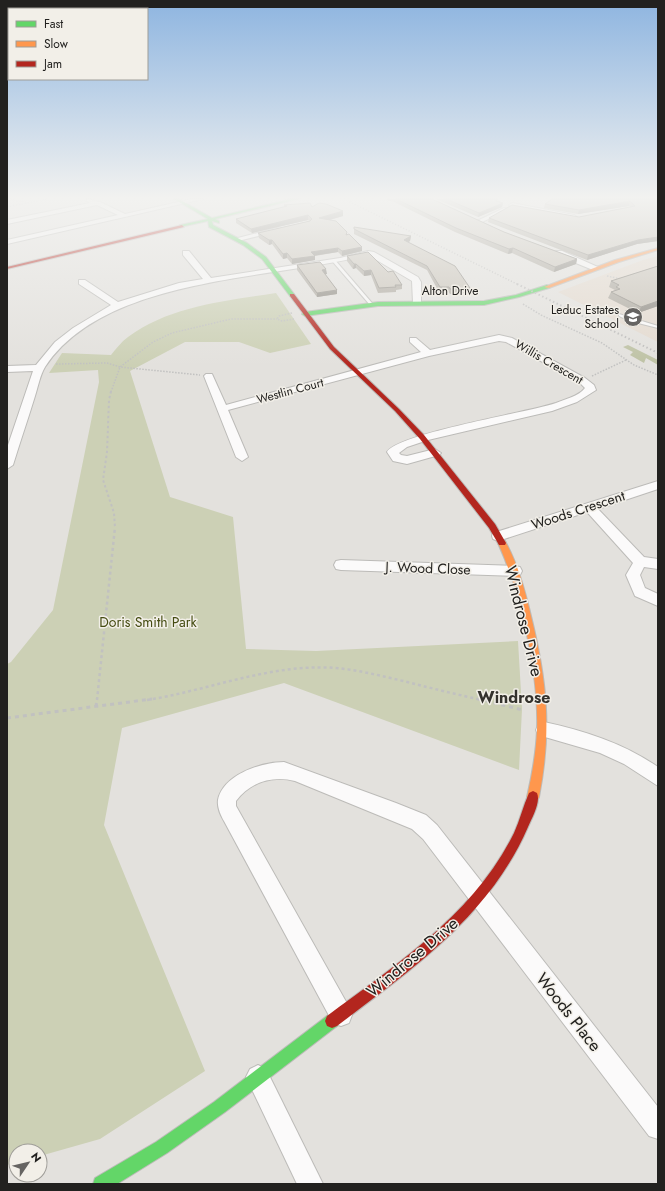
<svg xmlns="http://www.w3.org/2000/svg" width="665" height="1191" font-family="Jost,sans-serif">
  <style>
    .education { fill: #e4dacf }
    .green { fill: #ccd0b5 }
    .forest { fill: #bec2a4 }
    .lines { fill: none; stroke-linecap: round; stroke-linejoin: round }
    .lane-casing { stroke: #bcbbb8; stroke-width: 2 }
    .street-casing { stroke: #bcbbb8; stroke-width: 2 }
    .fast-casing { stroke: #bcbbb8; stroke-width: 2 }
    .slow-casing { stroke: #bcbbb8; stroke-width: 2 }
    .jam-casing { stroke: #bcbbb8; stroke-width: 2 }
    .path-far3 { stroke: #c1c1c0; stroke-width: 1.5; stroke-dasharray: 1.5 1.5; stroke-linecap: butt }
    .path-far2 { stroke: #c1c1c0; stroke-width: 2; stroke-dasharray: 2.5 2.5; stroke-linecap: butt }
    .path-far1 { stroke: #c1c1c0; stroke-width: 2.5; stroke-dasharray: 3 3; stroke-linecap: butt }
    .path { stroke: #c1c1c0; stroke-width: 3; stroke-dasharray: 4 4; stroke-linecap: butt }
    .lane { fill: #fbfafa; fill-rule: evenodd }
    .street { fill: #fbfafa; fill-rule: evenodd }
    .fast { fill: #63d668; fill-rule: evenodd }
    .slow { fill: #ff974d; fill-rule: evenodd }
    .jam { fill: #b3261e; fill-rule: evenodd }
    .rail-far1 { stroke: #bdbcbb; stroke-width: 1.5; stroke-dasharray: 1 2; stroke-linecap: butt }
    .rail { stroke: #bdbcbb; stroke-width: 2; stroke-dasharray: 1.5 2.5; stroke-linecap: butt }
    .wall { fill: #aca79d }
    .shaded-wall { fill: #8c8880 }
    .building { fill: #c8c2b7; stroke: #8c8880 }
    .labels { text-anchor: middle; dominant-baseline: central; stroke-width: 3; stroke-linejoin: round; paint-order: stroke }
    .far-street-label { font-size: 12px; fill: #22211f; stroke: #f2efe8 }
    .far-poi-label { font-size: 12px; fill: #22211f; stroke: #f2efe8; text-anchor: end }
    .street-label { font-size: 14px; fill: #22211f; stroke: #f2efe8 }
    .park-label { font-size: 14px; fill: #454c12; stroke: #f2efe8 }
    .quarter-label { font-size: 16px; font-weight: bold; fill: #34322d; stroke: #f2efe8 }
    .near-street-label { font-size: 17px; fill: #22211f; stroke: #f2efe8 }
  </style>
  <rect width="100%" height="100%" fill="#e3e1dd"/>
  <path class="education" d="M658,256V342L558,292L643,260Z"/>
  <path class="green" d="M276,293L311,344L270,353L239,342H185L130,371L170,497L233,517L246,649L316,651L518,641L522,709L519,770L284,683L122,728L104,825L205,1071L100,1139L40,1156V1151H16V1163L7,1165V664L11,662L53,610L99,382L98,370L49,373L62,353L111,355C116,349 121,342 128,337C170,306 225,301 276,293Z"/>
  <path class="forest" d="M628,345L658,360V365L646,358L644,363L630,355L633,352L623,347Z"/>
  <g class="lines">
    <defs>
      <g id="lane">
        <path d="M333,260H335L372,303V305H370L333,262Z"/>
        <path d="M619,314L658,326V328L630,321L619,316Z"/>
      </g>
      <g id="street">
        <path d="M87,199L100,202L125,214L192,199H203L7,244V240L118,215L97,205L7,224V220L90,203L87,201Z"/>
        <path d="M512,203L574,215L577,217L574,219L510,206L509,205Z"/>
        <path d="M504,208L509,209L480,223L475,222Z"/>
        <path d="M277,228L279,229V231L238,241L234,239Z"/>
        <path d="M183,251H189L211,278L340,258L368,251L374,252L418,277L421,282V303L417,305L413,303L412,281L368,255C271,280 105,276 45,367C40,375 38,387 35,396C28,419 20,442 13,465L7,469V448L33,371L7,372V366L36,365L55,342L73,328L111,305L79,284V280H85L118,302L179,283L203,279L183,255Z"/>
        <path d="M556,251H562L600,268L593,270L556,255Z"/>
        <path d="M499,335L512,338L585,378L594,385L596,390L577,402L552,411L428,440L407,447L399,453L401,455L407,456L435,449L441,453L439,455L407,464L393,461L387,452C400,433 526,413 556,403C566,399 579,396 585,388L579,382L506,342L499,341L429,356L228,410L248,457L242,461L236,457L204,376L206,374H212L226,405L421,352L410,342V338H416L430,350Z"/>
        <path d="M658,481V489L598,509L644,557L658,559V569L644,567L640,575L645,588L658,594V606L635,596L626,575L633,563L587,512L498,541L493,539L492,536L493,533Z"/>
        <path d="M341,560L515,566L520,567L522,571L520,575L515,576L341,570L336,569L334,565L336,561Z"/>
        <path d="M544,722C585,731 623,743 658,767V786L624,764L600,753L538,735L536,730L538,725Z"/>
        <path d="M284,762L396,803L426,815L437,825L658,1107V1139L649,1136L423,839L412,829L295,781C273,775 250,782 236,801V806L349,1007L352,1015L349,1023L341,1026L333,1023L224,821C221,816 217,807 218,800C223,775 261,762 284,762Z"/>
        <path d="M258,1065L266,1069L323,1184H297L246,1077L250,1069Z"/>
      </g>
      <g id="fast">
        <path d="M174,199H179L212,218L291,199H298L215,219L219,221V223L212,221L213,225L247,243L266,257L294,294V296H290L262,259L243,245L209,227L208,221L180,227V225L208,219Z"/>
        <path d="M547,285L550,287L549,288L519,297L484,305L378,306L305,316L302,314L305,312L378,302L484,301L516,295Z"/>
        <path d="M332,1014L337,1016L339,1021L337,1026L225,1112L167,1153L117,1184H93L95,1178L156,1142L214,1102L327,1016Z"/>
      </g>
      <g id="slow">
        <path d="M658,248V250L619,262L549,288L544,287L615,260Z"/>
        <path d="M502,540L505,541C518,564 525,590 531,616C547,681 552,730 539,797L537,801L533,803L529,801L527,797C532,775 536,753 537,730C539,675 521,593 498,543Z"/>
      </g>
      <g id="jam">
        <path d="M182,225L184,227L7,269V267Z"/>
        <path d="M290,294H294L334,347L399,409L424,435L495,524L506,543L505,545H499L489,528L420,439L395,411L330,349L290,296Z"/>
        <path d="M533,791L537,793C541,802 532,818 528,827C489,917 412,969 337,1026L332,1028L327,1026L325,1021L327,1016C397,964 474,914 514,833C520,820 523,806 529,793Z"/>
      </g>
    </defs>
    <use href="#lane" class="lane-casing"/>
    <use href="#street" class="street-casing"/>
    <use href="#fast" class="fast-casing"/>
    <use href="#slow" class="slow-casing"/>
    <use href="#jam" class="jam-casing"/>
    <g class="path-far3">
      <path d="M7,199L25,202"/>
      <path d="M7,207L46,199"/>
      <path d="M607,276L621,279"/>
      <path d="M523,304L541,315L602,343L634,365L658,375"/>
      <path d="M292,313L279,316L277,319L282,321L294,319"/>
      <path d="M56,364L107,363L120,367L200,375"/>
      <path d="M592,376L626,360"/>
      <path d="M111,392L120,367L153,342L172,333L231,319H277"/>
    </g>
    <path class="path-far2" d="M111,391L109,400L107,452L103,480L114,513L115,528"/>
    <g class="path-far1">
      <path d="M97,700L115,527"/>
      <path d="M147,700C210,690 272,663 336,668C357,670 378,675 399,680C427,687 454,694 482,700"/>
    </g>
    <g class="path">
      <path d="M478,699L523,710"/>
      <path d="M96,707L97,699"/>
      <path d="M7,718L152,699"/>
    </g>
    <use href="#lane" class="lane"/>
    <use href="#street" class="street"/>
    <use href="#fast" class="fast"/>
    <use href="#slow" class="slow"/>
    <use href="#jam" class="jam"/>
    <path class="rail-far1" d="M344,199L519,285"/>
    <path class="rail" d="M517,284L658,353"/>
  </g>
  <g class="wall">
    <path d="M387,199H432L504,232L577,259L576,264L554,272L512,253L508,254L455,232L392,201H388Z"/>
    <path d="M436,199H499L497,201L503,203L502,207L478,217Z"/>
    <path d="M658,199V241L637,244L587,260L488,222L489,218L579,217L630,207L629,206L578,214L544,208L545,204Z"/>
    <path d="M284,205L312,207L343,211V216L329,220L347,234L362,251L342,256L338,252L315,256V260L292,264L287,258L283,259L272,244L269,245L259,238L258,233L310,221L308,220L252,233L236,223V219L285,207Z"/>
    <path d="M354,229L411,236L410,241L408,242L470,288L469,293L450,294L448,291L439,292L427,270L354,234Z"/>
    <path d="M347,256L388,272L402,285V289L396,290V292L378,293L371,275L364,276L356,268L353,269L347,261Z"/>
    <path d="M297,265L327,274H325L337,294L317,297L297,270Z"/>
    <path d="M658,266V306L638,313L608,298L611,292L615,290L609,287L611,281Z"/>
  </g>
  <g class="shaded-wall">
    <path d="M630,201L629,206L578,214L579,210Z"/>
    <path d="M503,203L502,207L478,217L479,213Z"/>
    <path d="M343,211V216L319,223V218Z"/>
    <path d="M308,215V220L252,233L251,229Z"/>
    <path d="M411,236L410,241L404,245V240Z"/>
    <path d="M658,237V241L637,244L587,260L588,255L638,240Z"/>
    <path d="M269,240H272V244L269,245Z"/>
    <path d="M362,247V251L342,256V251Z"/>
    <path d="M338,248V252L312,256L311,252Z"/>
    <path d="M513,248L512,253L508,254L509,249Z"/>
    <path d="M287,253V258L283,259V254Z"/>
    <path d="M315,256V260L292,264V259Z"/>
    <path d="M577,259L576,264L554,272L555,267Z"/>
    <path d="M354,264H356V268L353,269Z"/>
    <path d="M326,269L327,274L322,275V270Z"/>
    <path d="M371,270V275L364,276V271Z"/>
    <path d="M337,290V294L317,297V293Z"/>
    <path d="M658,301V306L638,313L641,307Z"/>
  </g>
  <g class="building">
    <path d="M396,199H432L504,232L577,259L555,267L513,248L509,249L456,228Z"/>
    <path d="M446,199H497L496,201L503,203L479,213Z"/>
    <path d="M552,199H658V237L638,240L588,255L489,218L512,205L579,217L635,206L630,201L579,210L545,204Z"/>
    <path d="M310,203L312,207L319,203L326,204L343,211L319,218L336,221L347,232L346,235L349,234L362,247L342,251L338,248L311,252L315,256L292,259L287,253L283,254L272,240H269L258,233L310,221L312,219L308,215L251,229L236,219L287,206L284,205Z"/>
    <path d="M354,227L411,236L404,240L455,266L470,288L450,289L449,287H440L427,266L354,229Z"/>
    <path d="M368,252L388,272L393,271L402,285H395L396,287L379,288L371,270L364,271L356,264H354L347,256Z"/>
    <path d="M320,262L326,269L322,270L337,290L317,293L297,265Z"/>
    <path d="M658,266V301L641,307L611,292L620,289L616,287L619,285L611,281Z"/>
  </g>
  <linearGradient id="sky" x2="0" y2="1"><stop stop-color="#8eb5e0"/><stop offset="0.54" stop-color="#f2f2f0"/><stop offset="1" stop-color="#f2f2f0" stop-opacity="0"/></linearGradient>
  <rect width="665" height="366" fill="url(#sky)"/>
  <defs>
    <symbol id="school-disc" viewBox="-11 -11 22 22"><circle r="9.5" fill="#666462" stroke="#f2efe8"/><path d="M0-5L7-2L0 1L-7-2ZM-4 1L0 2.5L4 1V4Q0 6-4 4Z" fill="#fff"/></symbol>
  </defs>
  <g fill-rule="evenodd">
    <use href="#school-disc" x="622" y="306" width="22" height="22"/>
  </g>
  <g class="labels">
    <g class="far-street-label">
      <text x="450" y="291">Alton Drive</text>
      <text transform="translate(549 362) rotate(30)">Willis Crescent</text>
      <text transform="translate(290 391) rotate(-15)">Westlin Court</text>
    </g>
    <g class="far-poi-label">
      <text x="619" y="310">Leduc Estates<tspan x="619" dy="14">School</tspan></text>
    </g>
    <g class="street-label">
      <text transform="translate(578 510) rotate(-18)">Woods Crescent</text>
      <text transform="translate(428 568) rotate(2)">J. Wood Close</text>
    </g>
    <g class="park-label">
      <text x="148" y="622">Doris Smith Park</text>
    </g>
    <g class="quarter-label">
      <text x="514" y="697">Windrose</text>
    </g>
    <g class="near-street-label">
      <text transform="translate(524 621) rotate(76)">Windrose Drive</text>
      <text transform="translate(412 957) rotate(-40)">Windrose Drive</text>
      <text transform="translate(569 1012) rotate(52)">Woods Place</text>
    </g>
  </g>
  <rect width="665" height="1191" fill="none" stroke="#22211f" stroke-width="16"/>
  <rect x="8" y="8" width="140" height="72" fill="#f2efe8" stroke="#9f9d98"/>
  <rect x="16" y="21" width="20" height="6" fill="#63d668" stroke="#9f9d98"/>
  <text x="44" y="28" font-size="12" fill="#22211f">Fast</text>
  <rect x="16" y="41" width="20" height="6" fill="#ff974d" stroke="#9f9d98"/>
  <text x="44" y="48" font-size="12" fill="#22211f">Slow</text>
  <rect x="16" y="61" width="20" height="6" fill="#b3261e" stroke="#9f9d98"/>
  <text x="44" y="68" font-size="12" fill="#22211f">Jam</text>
  <g transform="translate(28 1163) rotate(55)"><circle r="19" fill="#f2efe8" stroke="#9f9d98"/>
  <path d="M0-3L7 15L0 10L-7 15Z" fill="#666462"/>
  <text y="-6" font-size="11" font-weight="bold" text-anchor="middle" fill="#22211f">N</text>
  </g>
</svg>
